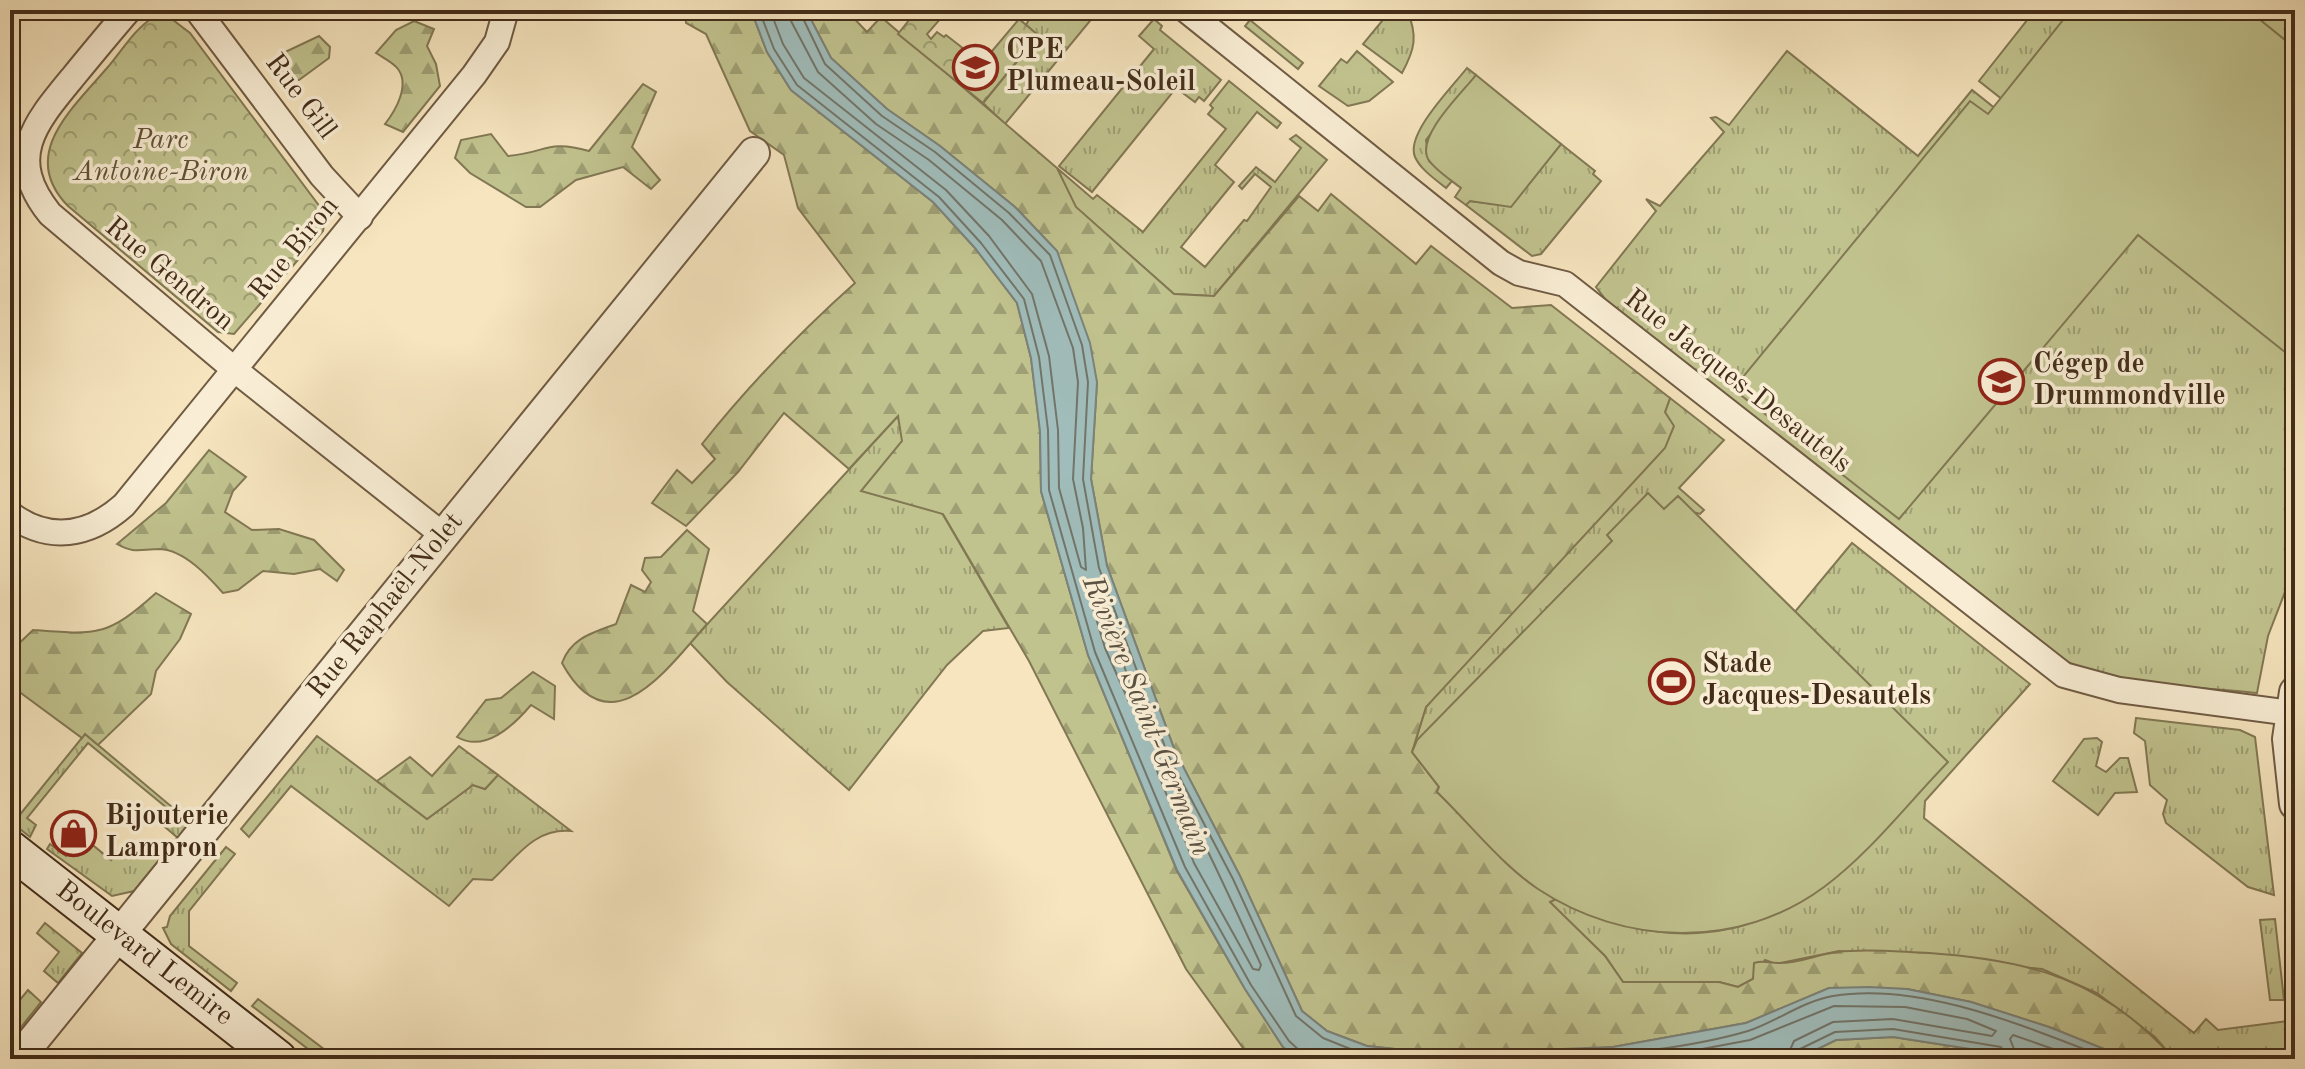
<svg xmlns="http://www.w3.org/2000/svg" width="2305" height="1069" font-family="'Old Standard TT',serif">
  <style>
    .grass { fill: url(#grass-tufts); stroke: #827854; stroke-width: 2 }
    .forest { fill: url(#forest-firs); stroke: #827854; stroke-width: 2 }
    .park { fill: url(#park-crowns); stroke: #827854; stroke-width: 2 }
    .garden { fill: #c1c38f; stroke: #827854; stroke-width: 2 }
    .water { fill: #a0bdbb; stroke: #7b837b; stroke-width: 2 }
    .lines { fill: none; stroke-linecap: round; stroke-linejoin: round }
    .shore { stroke: #72756a; stroke-width: 2 }
    .minor-casing { stroke: #705b43; stroke-width: 28 }
    .tertiary-casing { stroke: #705b43; stroke-width: 34 }
    .secondary-casing { stroke: #432d1a; stroke-width: 40 }
    .minor { stroke: #f9eed5; stroke-width: 24 }
    .tertiary { stroke: #f9eed5; stroke-width: 30 }
    .secondary { stroke: #f9eed5; stroke-width: 36 }
    .labels { text-anchor: middle; dominant-baseline: central; stroke-width: 7; stroke-linejoin: round; paint-order: stroke }
    .poi-label { font-size: 28px; font-weight: bold; fill: #432d1a; stroke: #f9eed5; text-anchor: start }
    .street-label { font-size: 28px; fill: #432d1a; stroke: #f9eed5 }
    .park-label { font-size: 28px; font-style: italic; fill: #625237; stroke: #f9eed5 }
    .water-label { font-size: 30px; font-style: italic; fill: #5a5142; stroke: #f9eed5 }
  </style>
  <defs>
    <pattern id="grass-tufts" width="24" height="20" patternUnits="userSpaceOnUse" patternTransform="scale(2)"><rect width="24" height="20" fill="#c1c38f"/><path d="M3 7l-1-3M5 7V3M7 7l1-3M15 17l-1-3M17 17v-4M19 17l1-3" fill="none" stroke="#9e9f74"/></pattern>
    <pattern id="forest-firs" width="22" height="20" patternUnits="userSpaceOnUse" patternTransform="scale(2)"><rect width="22" height="20" fill="#c1c38f"/><path d="M5 1l3.5 6h-7zM16 11l3.5 6h-7z" fill="#9e9f74"/></pattern>
    <pattern id="park-crowns" width="20" height="18" patternUnits="userSpaceOnUse" patternTransform="scale(2)"><rect width="20" height="18" fill="#c1c38f"/><path d="M2 6a3 3 0 1 1 6 0M12 15a3 3 0 1 1 6 0" fill="none" stroke="#9e9f74"/></pattern>
  </defs>
  <rect width="100%" height="100%" fill="#f6e5bf"/>
  <filter id="stains"><feTurbulence type="fractalNoise" baseFrequency=".0025" numOctaves="4"/><feColorMatrix values="0 0 0 0 .2 0 0 0 0 .09 0 0 0 0 .02 0 0 0 .5 -.17"/></filter>
  <radialGradient id="worn" r=".72"><stop offset=".6" stop-color="#630" stop-opacity="0"/><stop offset="1" stop-color="#630" stop-opacity=".3"/></radialGradient>
  <g class="grass">
    <path d="M1034,10H1088L1086,16L1091,10H1099L1005,124L983,103L1038,36L1026,25Z"/>
    <path d="M1391,10H1407C1418,36 1415,49 1402,73L1363,44Z"/>
    <path d="M2035,10H2295V566L2268,636L2257,693C2194,686 2106,687 2053,654L1606,300L1596,287L1656,211L1646,199L1660,206L1724,132L1711,118L1716,117L1729,125L1787,51L1918,156L1972,90L2001,113L2008,104L1979,81Z"/>
    <path d="M1154,19L1162,26L1160,30L1221,80L1204,101L1199,97L1195,102L1176,88L1092,192L1059,166L1154,49L1139,36Z"/>
    <path d="M1250,20L1303,63L1298,69L1245,26Z"/>
    <path d="M1357,51L1393,82L1369,101L1348,106L1319,86L1341,59L1347,63Z"/>
    <path d="M1467,68L1476,75L1426,140L1429,161L1452,181L1446,188C1435,179 1421,170 1415,157C1405,134 1453,86 1467,68Z"/>
    <path d="M1229,81L1281,123L1277,128L1257,112L1215,165L1234,182L1181,247L1205,267L1244,220L1247,221L1271,187L1255,174L1242,189L1239,186L1256,167L1275,182L1301,148L1290,139L1296,135L1327,160L1214,296L1174,294L1075,207L1057,168L1093,199L1097,195L1143,232L1226,129L1208,114L1213,108L1210,105Z"/>
    <path d="M1561,144L1595,171L1593,174L1601,181L1541,254L1532,256L1466,205L1469,201L1511,206Z"/>
    <path d="M1670,398L1724,440L1679,488L1704,510L1700,514L1686,510L1794,613L1852,543L2030,684L1925,801L1924,818L2194,1033L2206,1019L2218,1030L2288,1021L2292,1059H2174L2155,1037L2097,993L2042,969L1839,951L1776,964L1765,960L1753,979L1738,987L1719,982H1623L1605,956L1549,902L1556,899C1684,963 1786,936 1880,833L1412,752L1426,707L1665,412Z"/>
    <path d="M898,416L903,441L862,491L942,513L1009,628L983,631L947,665L849,790L727,682L690,643Z"/>
    <path d="M2136,718L2240,730L2255,737L2274,895L2248,887L2166,823L2163,814L2167,800L2150,785L2145,741L2134,733Z"/>
    <path d="M85,734L191,823L178,838L165,827L173,813L88,743L27,818L36,825L30,837L10,821V811L18,817Z"/>
    <path d="M317,736L427,819L473,785L485,789L498,775L571,831C534,828 517,857 492,880L473,879L449,906L291,786L249,837L241,829Z"/>
    <path d="M2097,738L2102,742L2096,766L2106,772L2120,758H2128L2137,792L2115,793L2098,815L2053,781L2084,739Z"/>
    <path d="M73,839L84,848L89,842L111,860L126,842L140,854L152,843L165,853L134,891L112,896L47,849L50,844L66,856Z"/>
    <path d="M226,847L235,854L189,911V946L237,983L231,991L171,944L163,928L167,927L170,916Z"/>
    <path d="M2275,919L2284,1000H2270L2260,920Z"/>
    <path d="M45,923L82,953L58,983L44,971L59,952L37,933Z"/>
    <path d="M28,990L41,1002L10,1041V1012Z"/>
    <path d="M258,999L337,1059H321L252,1006Z"/>
  </g>
  <g class="forest">
    <path d="M685,10H751L767,52L791,90L933,202L975,248L1017,303L1031,358L1040,431L1041,491L1088,655L1177,871L1245,989L1283,1047L1298,1059H1251L1186,969L1029,661L943,514L861,491L902,441L898,416L849,469L784,413L738,472L686,526L652,503L677,470L692,483L715,459L702,444C749,385 799,333 855,283L798,208L784,155L750,131L706,34L686,23Z"/>
    <path d="M806,10H846L867,32L881,17L1057,168L1076,207L1174,294L1214,296L1299,196L1318,211L1331,194L1416,264L1431,246L1512,308L1551,305L1670,398L1665,412L1674,426L1665,448L1426,707L1412,752L1439,787L1437,792L1521,874L1556,899L1550,902L1605,956L1623,982H1719L1738,987L1753,979L1754,963C1764,960 1768,963 1778,963C1797,964 1818,954 1838,952C1867,948 1900,952 1929,953C2032,960 2104,980 2174,1059H2129L2049,1027L1971,1002L1907,989L1829,988L1746,1023L1613,1047L1525,1053L1441,1054L1367,1046L1327,1031L1302,1011L1240,876L1175,751L1107,566L1091,479L1097,382L1057,251L1015,207L940,146L887,109L831,58Z"/>
    <path d="M414,21L434,29L427,46L436,64L440,86L403,132L385,124C396,110 410,85 398,69C394,63 382,57 376,53L396,30Z"/>
    <path d="M319,36L330,47L329,58L299,80L286,78L277,67L283,53Z"/>
    <path d="M643,84L656,92L632,147L660,180L651,189L623,167L576,180L540,207H526L470,173L455,158L461,140L491,134L508,156C546,153 547,139 589,151Z"/>
    <path d="M209,450L246,477L233,491L225,512L252,530L279,529L314,540L344,570L337,581L320,569L294,574L263,571L238,590L223,593C208,576 184,550 160,549C141,549 134,554 117,544L166,503Z"/>
    <path d="M687,530L709,549L693,611L707,624C667,669 610,751 562,663C571,638 592,633 616,624L631,585L645,592L651,582L642,570L645,558L661,557Z"/>
    <path d="M156,593L191,614L180,639L156,671L151,694L98,745L85,734L82,738L10,685V652L33,630C97,635 107,637 156,593Z"/>
    <path d="M533,672L555,686L554,719L531,705C513,726 485,753 457,737L486,700L501,698Z"/>
    <path d="M459,746L498,775L485,789L473,785L427,819L377,781L410,757L432,776Z"/>
    <path d="M1893,1037L2035,1059H1797L1836,1040Z"/>
  </g>
  <g class="park">
    <path d="M917,10H933L942,17L927,34L931,39L937,32L944,37L946,35L982,63L1019,19L1038,35L983,103L898,34Z"/>
    <path d="M154,17L173,20L190,33L326,215L323,231L234,334L218,332L68,206C18,155 72,109 107,68C121,52 135,28 154,17Z"/>
  </g>
  <g class="garden">
    <path d="M2071,10H2248L2295,48V360L2138,235L1899,519L1733,389L1970,101L1988,114Z"/>
    <path d="M1476,75L1561,144L1511,207L1470,201L1466,205L1455,197L1461,188C1451,180 1435,170 1428,159C1416,136 1462,93 1476,75Z"/>
    <path d="M1648,493L1664,509L1678,496L1948,762C1908,803 1870,853 1824,887C1739,950 1624,946 1538,889C1501,864 1469,823 1437,792L1439,787L1412,752L1417,740L1612,541L1607,535Z"/>
  </g>
  <path class="water" d="M751,10H806L831,58L887,109L940,146L1015,207L1057,251L1090,343L1097,382L1091,479L1107,566L1175,751L1240,876L1302,1011L1327,1031L1367,1046L1441,1054L1613,1047L1746,1023L1829,988L1869,987L1907,989L1971,1002L2049,1027L2129,1059H2035L1893,1037L1836,1040L1797,1059H1298L1283,1047L1245,989L1177,870L1088,655L1041,491L1040,431L1031,358L1017,303L975,248L933,202L791,90L767,52Z"/>
  <g class="lines">
    <g class="shore">
      <path d="M759,10L774,49L797,85L939,197L981,243L1024,299L1039,357L1048,430L1049,490L1095,652L1185,867L1251,985L1289,1041L1301,1052L1302,1059"/>
      <path d="M770,10L783,44L804,78L946,190L989,236L1032,294L1049,356L1058,430L1059,488L1081,567L1086,570L1083,528L1073,479L1078,382L1073,348L1041,261L1002,220L929,160L876,124L818,72L791,21L789,10"/>
      <path d="M799,10L825,64L882,116L935,152L1009,213L1050,255L1082,345L1088,382L1083,479L1099,568L1168,755L1233,879L1296,1016L1323,1038L1363,1054L1411,1059"/>
      <path d="M1089,581L1094,583L1136,699L1133,704L1129,702L1105,648L1086,585Z"/>
      <path d="M1159,765L1164,767C1200,831 1230,898 1261,965L1259,970L1253,969L1194,863L1157,771Z"/>
      <path d="M1555,1059C1618,1054 1687,1049 1748,1031C1776,1022 1803,1001 1833,996C1922,981 2028,1028 2110,1059"/>
      <path d="M1649,1059L1750,1040L1834,1006L1905,1007L1967,1019L1996,1031L1992,1036L1893,1019L1833,1022L1794,1041L1786,1059"/>
      <path d="M1796,1059L1800,1049L1835,1032L1893,1029L2001,1047L2008,1059"/>
      <path d="M2018,1059L2010,1039L2013,1035L2082,1059"/>
    </g>
    <defs>
      <g id="minor">
        <path d="M129,10C110,32 91,55 73,77C34,124 5,158 50,214L235,370L443,535"/>
        <path d="M197,10L322,176L360,217"/>
        <path d="M1186,10L1501,263L1519,273L1565,284L2064,675L2119,690L2291,713"/>
        <path d="M10,514C49,543 89,536 124,505L474,75L497,42L506,10"/>
      </g>
      <g id="tertiary">
        <path d="M2295,692L2288,739L2295,804"/>
        <path d="M18,1059L754,153"/>
      </g>
      <path id="secondary" d="M10,849L278,1059"/>
    </defs>
    <use href="#minor" class="minor-casing"/>
    <use href="#tertiary" class="tertiary-casing"/>
    <use href="#secondary" class="secondary-casing"/>
    <use href="#minor" class="minor"/>
    <use href="#tertiary" class="tertiary"/>
    <use href="#secondary" class="secondary"/>
  </g>
  <defs>
    <symbol id="school-ring" viewBox="-11 -11 22 22"><circle r="9.5" fill="#f9eed5" stroke="#8f2418" stroke-width="1.5"/><path d="M0-5L7-2L0 1L-7-2ZM-4 1L0 2.5L4 1V4Q0 6-4 4Z" fill="#8f2418"/></symbol>
    <symbol id="university-ring" viewBox="-11 -11 22 22"><circle r="9.5" fill="#f9eed5" stroke="#8f2418" stroke-width="1.5"/><path d="M0-5L7-2L0 1L-7-2ZM-4 1L0 2.5L4 1V4Q0 6-4 4Z" fill="#8f2418"/></symbol>
    <symbol id="stadium-ring" viewBox="-11 -11 22 22"><circle r="9.5" fill="#f9eed5" stroke="#8f2418" stroke-width="1.5"/><path d="M0-5a6.5 5 0 1 0 0 10a6.5 5 0 1 0 0-10ZM-3.5-1.8h7v3.6h-7Z" fill="#8f2418"/></symbol>
    <symbol id="shop-ring" viewBox="-11 -11 22 22"><circle r="9.5" fill="#f9eed5" stroke="#8f2418" stroke-width="1.5"/><path d="M-5-2.5h2.3a2.7 3.5 0 0 1 5.4 0H5L5.5 6h-11ZM-1.5-2.5h3a1.5 2.3 0 0 0-3 0Z" fill="#8f2418"/></symbol>
  </defs>
  <g fill-rule="evenodd">
    <use href="#school-ring" x="950" y="42" width="51" height="51"/>
    <use href="#university-ring" x="1976" y="356" width="51" height="51"/>
    <use href="#stadium-ring" x="1646" y="656" width="51" height="51"/>
    <use href="#shop-ring" x="48" y="808" width="51" height="51"/>
  </g>
  <g class="labels">
    <g class="poi-label">
      <text x="1006" y="51">CPE<tspan x="1006" dy="32">Plumeau-Soleil</tspan></text>
      <text x="2033" y="365">Cégep de<tspan x="2033" dy="32">Drummondville</tspan></text>
      <text x="1702" y="665">Stade<tspan x="1702" dy="32">Jacques-Desautels</tspan></text>
      <text x="105" y="817">Bijouterie<tspan x="105" dy="32">Lampron</tspan></text>
    </g>
    <g class="street-label">
      <text transform="translate(300 97) rotate(53)">Rue Gill</text>
      <text transform="translate(295 249) rotate(-51)">Rue Biron</text>
      <text transform="translate(169 275) rotate(40)">Rue Gendron</text>
      <text transform="translate(1737 382) rotate(38)">Rue Jacques-Desautels</text>
      <text transform="translate(386 606) rotate(-51)">Rue Raphaël-Nolet</text>
      <text transform="translate(144 954) rotate(38)">Boulevard Lemire</text>
    </g>
    <g class="park-label">
      <text x="161" y="141">Parc<tspan x="161" dy="32">Antoine-Biron</tspan></text>
    </g>
    <g class="water-label">
      <text transform="translate(1146 716) rotate(68)">Rivière Saint-Germain</text>
    </g>
  </g>
  <rect width="2305" height="1069" fill="none" stroke="#f6e5bf" stroke-width="40"/>
  <rect x="12" y="12" width="2281" height="1045" fill="none" stroke="#432d1a" stroke-width="4"/>
  <rect x="20" y="20" width="2265" height="1029" fill="none" stroke="#432d1a" stroke-width="2"/>
  <rect width="100%" height="100%" filter="url(#stains)"/>
  <rect width="100%" height="100%" fill="url(#worn)"/>
</svg>
